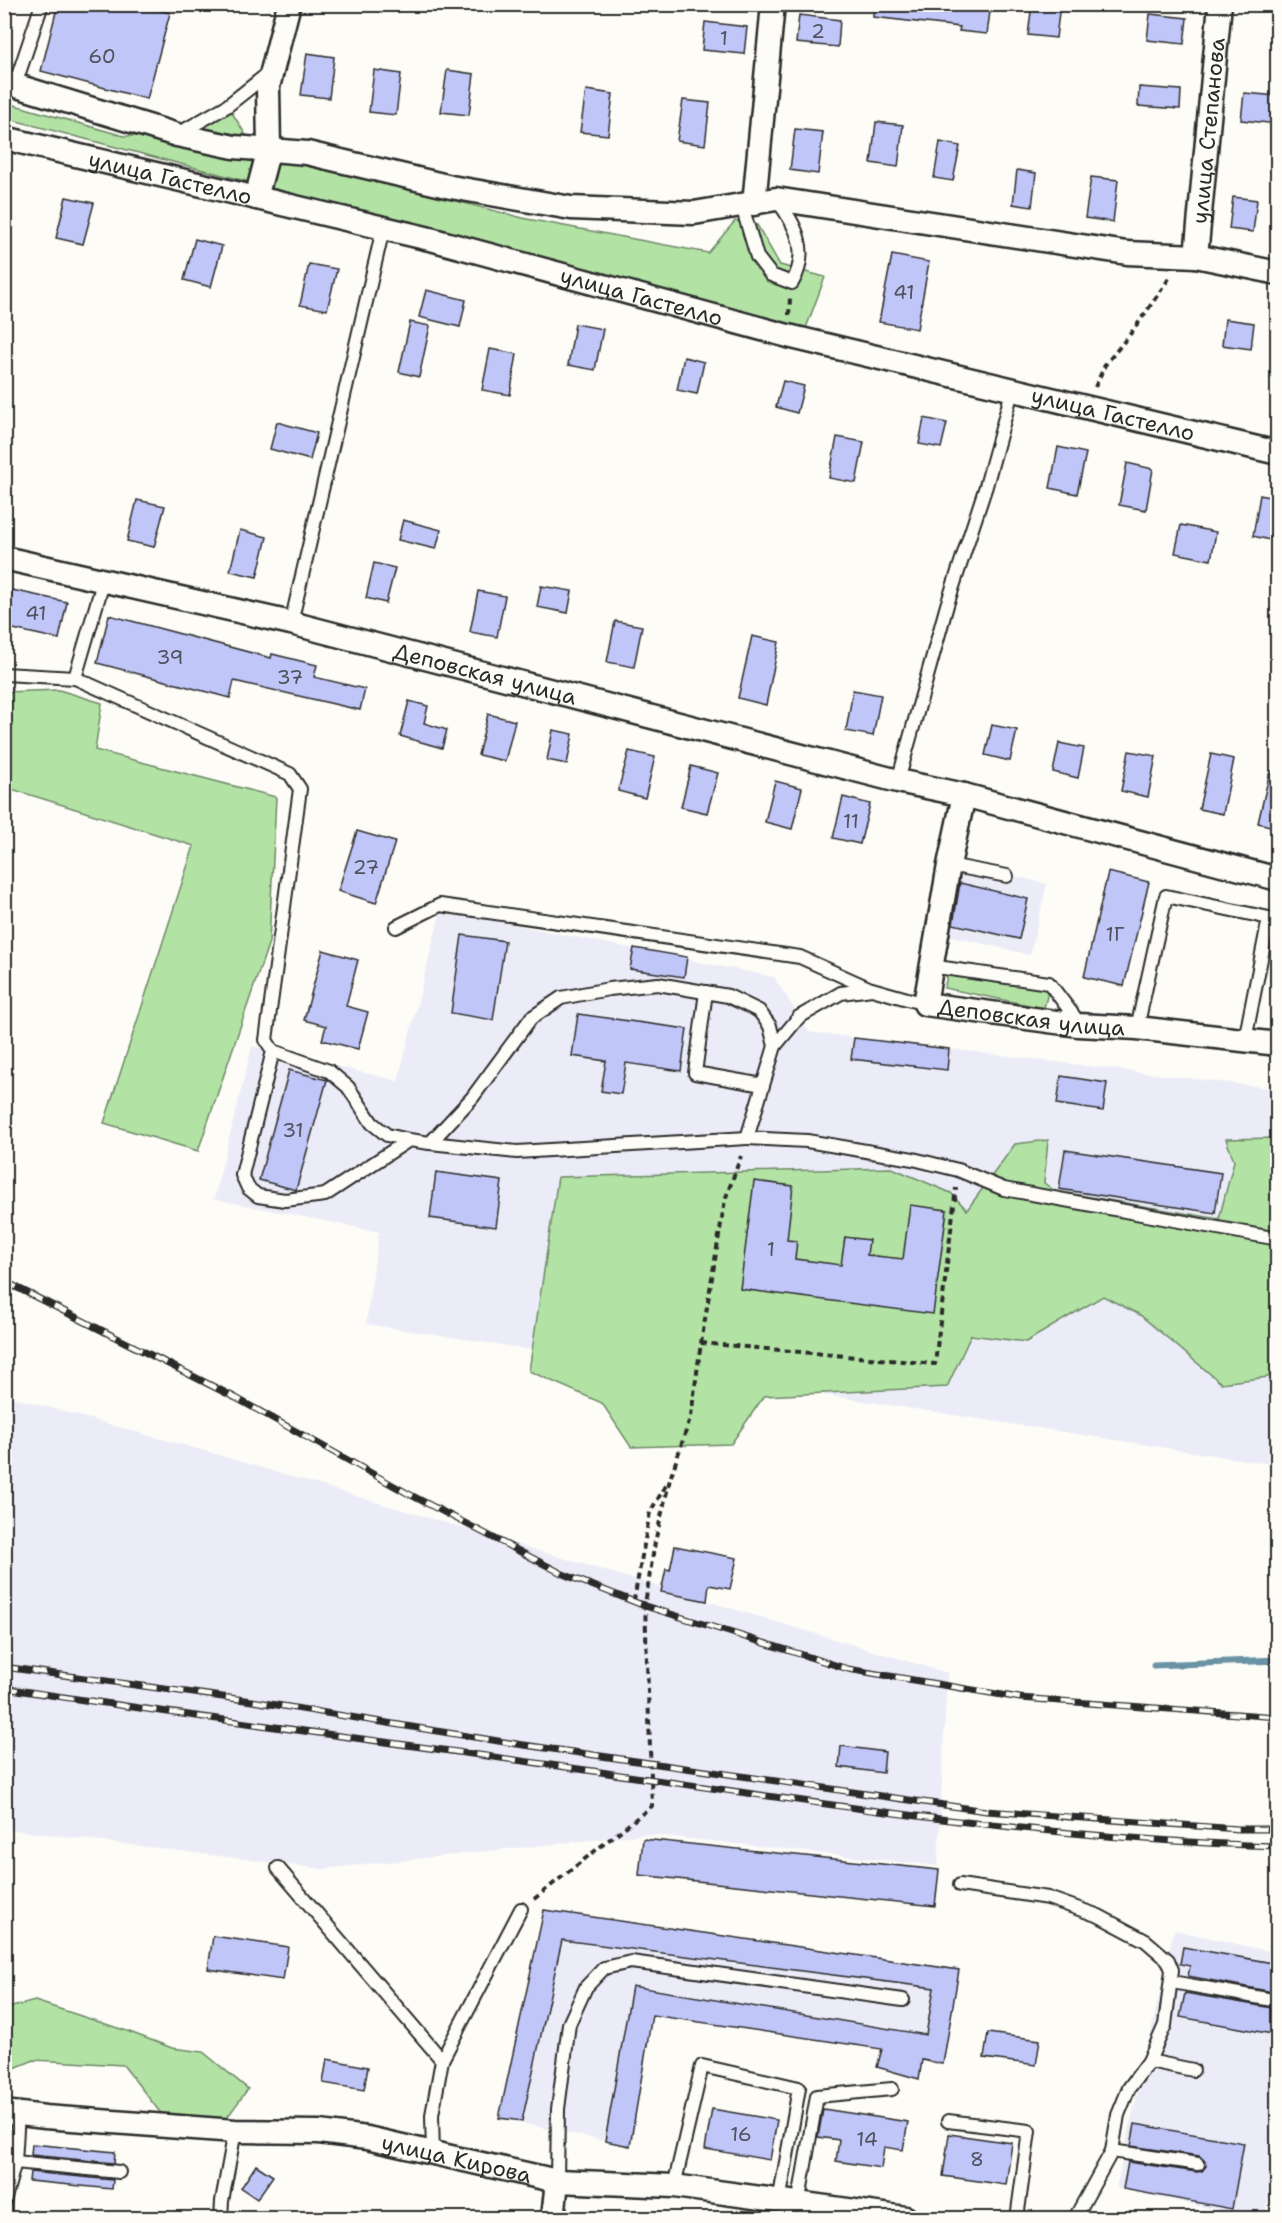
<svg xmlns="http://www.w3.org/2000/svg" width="1282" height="2223" font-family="'Shantell Sans',sans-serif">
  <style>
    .built { fill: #ebecf7 }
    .green { fill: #b2e3a4; stroke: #6e8768; stroke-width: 1.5 }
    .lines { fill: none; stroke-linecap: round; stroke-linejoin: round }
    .stream { stroke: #6a92a5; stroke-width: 7 }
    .building { fill: #c0c6f8; stroke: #2b2b2b; stroke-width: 1.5 }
    .service-casing { stroke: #2b2b2b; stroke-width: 16 }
    .minor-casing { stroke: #2b2b2b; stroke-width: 27 }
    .path { stroke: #2b2b2b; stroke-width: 4; stroke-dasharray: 6 4.5; stroke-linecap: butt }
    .service { stroke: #fdfcf7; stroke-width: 12 }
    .minor { stroke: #fdfcf7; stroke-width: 22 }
    .rail-casing { stroke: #2b2b2b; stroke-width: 7 }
    .rail { stroke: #fdfcf7; stroke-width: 4.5; stroke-dasharray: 14; stroke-linecap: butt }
    .labels { text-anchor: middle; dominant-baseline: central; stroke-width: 4.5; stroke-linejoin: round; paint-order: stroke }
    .number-label { font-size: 20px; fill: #50525e }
    .street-label { font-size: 22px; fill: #2b2b2b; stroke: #fdfcf7 }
  </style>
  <rect width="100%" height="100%" fill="#fdfcf7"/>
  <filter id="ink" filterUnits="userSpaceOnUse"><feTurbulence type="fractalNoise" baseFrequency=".0167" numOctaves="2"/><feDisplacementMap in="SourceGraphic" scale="12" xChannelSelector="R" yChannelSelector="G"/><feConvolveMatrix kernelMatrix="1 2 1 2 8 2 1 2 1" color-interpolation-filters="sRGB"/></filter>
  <g filter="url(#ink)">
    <g class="built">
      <path d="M956,862L1047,884L1030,955L939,933Z"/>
      <path d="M441,910L774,977L809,1032L1277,1089V1465L366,1324L379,1232L214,1199L252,1046L398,1081Z"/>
      <path d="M4,1395L219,1455L947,1673L938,1866L646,1834L323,1869L5,1829Z"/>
      <path d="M544,1910L959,1970L943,2064L922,2061L919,2079L877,2067L881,2049L652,2015L605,2141L499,2118Z"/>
      <path d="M1174,1930L1277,1953L1278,2158L1264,2218H1254L1116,2188Z"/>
    </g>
    <g class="green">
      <path d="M4,102L124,136H178L231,111L255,150L527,219L708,253L735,221L757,225L780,265L825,277L806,328L5,118Z"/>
      <path d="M59,690L102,703L95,750L276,797L269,942L198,1151L104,1123L194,846L5,787V692Z"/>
      <path d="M949,970L1049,989L1044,1008L944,988Z"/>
      <path d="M1277,1138L1278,1362L1268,1377L1221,1383L1140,1315L1103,1296L1026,1342L971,1335L947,1387L764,1396L731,1444L631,1447L602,1403L529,1371L558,1177L892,1168L951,1193L967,1210L1015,1144L1048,1140L1044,1183L1055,1191L1219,1219L1234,1161L1226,1139Z"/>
      <path d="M35,2001L127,2031L172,2048L203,2052L248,2089L226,2119L163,2116L123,2065L34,2060L5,2072L4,2009Z"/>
    </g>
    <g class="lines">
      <path class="stream" d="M1154,1665L1278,1660"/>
    </g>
    <g class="building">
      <path d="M58,4H136L170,13L147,99L41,71Z"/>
      <path d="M873,4H991L987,34L959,31L960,27L873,17Z"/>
      <path d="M1032,4H1060L1056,38L1028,35Z"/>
      <path d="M1150,14L1187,18L1184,44L1147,40Z"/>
      <path d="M799,15L840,20L838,47L796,43Z"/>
      <path d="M705,22L747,27L744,54L702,50Z"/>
      <path d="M307,53L334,57L329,98L301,95Z"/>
      <path d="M374,70L401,74L396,115L369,112Z"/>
      <path d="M447,70L474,74L469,115L441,112Z"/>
      <path d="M1139,87L1181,90L1180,109L1138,106Z"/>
      <path d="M586,90L613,94L608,135L580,132Z"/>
      <path d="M1244,93L1278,96V124L1241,120Z"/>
      <path d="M683,100L710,103L705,145L677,141Z"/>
      <path d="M876,122L903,125L898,167L871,163Z"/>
      <path d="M795,129L823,132L818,174L790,170Z"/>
      <path d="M940,142L960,146L953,181L934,178Z"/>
      <path d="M1017,170L1036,173L1032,207L1013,204Z"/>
      <path d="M1091,177L1118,180L1113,222L1085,218Z"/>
      <path d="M66,197L94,203L83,244L56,238Z"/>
      <path d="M1233,197L1257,200L1253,232L1229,229Z"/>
      <path d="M195,239L222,246L211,287L184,280Z"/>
      <path d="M892,255L929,262L917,329L879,322Z"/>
      <path d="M309,264L337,269L327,310L300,305Z"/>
      <path d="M426,290L466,300L460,327L419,317Z"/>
      <path d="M1225,319L1254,323L1251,349L1222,345Z"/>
      <path d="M410,322L430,326L419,377L399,372Z"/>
      <path d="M575,324L603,329L595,370L568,365Z"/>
      <path d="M490,349L517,354L510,395L482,390Z"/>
      <path d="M684,357L704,362L697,394L677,390Z"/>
      <path d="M783,381L804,386L797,413L776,407Z"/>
      <path d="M924,418L947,423L941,448L919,444Z"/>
      <path d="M277,422L317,433L310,460L270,449Z"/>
      <path d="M837,437L864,442L856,483L829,478Z"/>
      <path d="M1058,447L1086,453L1077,494L1050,488Z"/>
      <path d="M1127,463L1153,469L1146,510L1119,505Z"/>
      <path d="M1260,495L1278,499V542L1253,536Z"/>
      <path d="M137,500L165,506L154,547L127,541Z"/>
      <path d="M403,520L441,530L436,549L398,540Z"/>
      <path d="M1181,525L1216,532L1211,560L1175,553Z"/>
      <path d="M240,530L267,537L257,577L230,571Z"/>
      <path d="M374,563L395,568L386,603L366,598Z"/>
      <path d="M541,586L572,591L568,613L537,607Z"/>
      <path d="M12,590L67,602L59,639L4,627Z"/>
      <path d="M478,591L505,596L497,637L470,632Z"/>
      <path d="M109,615L271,658L272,654L317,665L314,677L365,689L360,710L234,681L230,698L97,663Z"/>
      <path d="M615,621L642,626L634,667L607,662Z"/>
      <path d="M752,636L779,642L766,705L738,698Z"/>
      <path d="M853,690L881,695L873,736L846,731Z"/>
      <path d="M409,701L428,706L424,723L447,730L442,748L400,736Z"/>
      <path d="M488,714L515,721L505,761L478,755Z"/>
      <path d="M992,725L1017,730L1010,761L985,755Z"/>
      <path d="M553,730L573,734L567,764L547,760Z"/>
      <path d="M1059,743L1084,748L1078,778L1053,772Z"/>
      <path d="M629,751L655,757L645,798L618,791Z"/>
      <path d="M1129,751L1156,756L1148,797L1121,791Z"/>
      <path d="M1211,754L1234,759L1223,814L1199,809Z"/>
      <path d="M691,766L718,773L707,813L681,807Z"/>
      <path d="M1270,771H1278V828L1258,823Z"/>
      <path d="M775,781L802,788L792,829L765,822Z"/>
      <path d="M843,797L870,804L860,844L833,838Z"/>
      <path d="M357,831L395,842L376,903L338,891Z"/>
      <path d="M1108,872L1149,882L1124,986L1084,977Z"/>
      <path d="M960,883L1028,899L1019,939L953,924Z"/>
      <path d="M462,935L505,941L493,1020L451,1013Z"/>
      <path d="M634,948L687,957L684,977L630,969Z"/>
      <path d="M323,950L358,960L346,1006L368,1012L358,1049L322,1040L326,1026L304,1020Z"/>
      <path d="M578,1014L687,1029L681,1071L626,1063L621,1094L601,1091L606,1061L572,1056Z"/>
      <path d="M854,1038L949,1049L947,1070L851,1059Z"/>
      <path d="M289,1070L327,1080L296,1190L259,1180Z"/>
      <path d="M1061,1076L1107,1083L1103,1111L1057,1104Z"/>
      <path d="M1065,1150L1221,1173L1215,1213L1059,1189Z"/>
      <path d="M436,1172L502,1181L496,1227L430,1218Z"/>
      <path d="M754,1181L793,1186L787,1240L797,1241L795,1259L841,1265L845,1237L869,1240L867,1255L903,1259L910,1205L947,1210L933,1314L740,1289Z"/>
      <path d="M675,1546L737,1558L730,1589L709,1585L707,1601L661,1592L666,1569L670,1570Z"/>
      <path d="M841,1746L885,1752L883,1773L839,1767Z"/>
      <path d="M643,1839L939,1870L935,1906L639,1875Z"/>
      <path d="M544,1910L959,1970L943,2064L922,2060L919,2079L877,2067L882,2049L652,2015L630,2146L605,2141L632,1986L926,2035L934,1988L562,1940L522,2121L499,2118Z"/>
      <path d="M213,1936L288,1947L283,1980L208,1969Z"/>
      <path d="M1183,1947L1278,1964V1993L1188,1976L1190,1966L1180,1964Z"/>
      <path d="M1185,1993L1278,2009V2035L1180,2017Z"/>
      <path d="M988,2033L1040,2040L1036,2065L984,2058Z"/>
      <path d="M327,2059L368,2067L364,2090L323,2083Z"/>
      <path d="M712,2109L777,2120L770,2160L705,2149Z"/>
      <path d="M823,2109L908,2122L903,2150L884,2147L881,2168L836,2161L839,2140L818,2137Z"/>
      <path d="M1135,2124L1244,2143L1232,2209L1123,2189L1128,2162L1197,2172L1202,2171L1206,2166L1205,2160L1199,2156L1131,2146Z"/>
      <path d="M949,2134L1012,2143L1006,2185L943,2176Z"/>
      <path d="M32,2144L115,2152L114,2163L31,2155Z"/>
      <path d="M256,2165L273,2176L257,2199L241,2188Z"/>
      <path d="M30,2172L113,2180L112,2189L29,2181Z"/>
    </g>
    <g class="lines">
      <defs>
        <g id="service">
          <path d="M15,85L42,4"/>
          <path d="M178,134L227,106L270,72"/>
          <path d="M742,206L757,257L771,275L792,283C810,252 797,226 777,200"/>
          <path d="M291,623L383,229"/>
          <path d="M4,674L75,678L290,774L300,789L266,1040L273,1051L242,1175L248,1188L258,1196L285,1200L325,1195L409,1140L430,1143L472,1098L531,1018L561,998L609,989L658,984L728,996L759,1011L770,1026L775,1046L799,1017L841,993L872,989L925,1004"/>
          <path d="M75,678L104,579"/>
          <path d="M898,781L947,605L986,486L1013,388"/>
          <path d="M949,865L1007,876"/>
          <path d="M396,927L440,905L800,957L871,989"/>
          <path d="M930,966L1049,983L1074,1016L1078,1025"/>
          <path d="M706,992L695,1073L763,1085"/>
          <path d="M1137,1028L1166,896L1269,918L1245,1040"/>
          <path d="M775,1046L747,1138L807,1141L913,1159L958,1170L1004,1189L1278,1239"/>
          <path d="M273,1051L329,1071L348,1087L372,1123L387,1135L409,1140"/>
          <path d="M430,1143L517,1152L747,1138"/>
          <path d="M278,1868L442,2060L432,2115L433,2154"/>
          <path d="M960,1885L1048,1898L1099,1916L1146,1941L1168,1960L1172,1970L1165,2025L1149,2061L1129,2088L1118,2115L1112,2151L1075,2218"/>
          <path d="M1172,1982L1278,2001"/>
          <path d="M442,2060L521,1909"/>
          <path d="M1149,2061L1193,2070"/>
          <path d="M948,2121L1029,2131L1017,2218"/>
          <path d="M1112,2151L1198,2164"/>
          <path d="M15,2162L119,2172"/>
          <path d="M557,2181L558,2109L569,2024L586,1987L604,1968L631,1962L903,2000"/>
          <path d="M674,2186L702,2066L799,2088L779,2202"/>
          <path d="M4,2202L15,2162L18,2113"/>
          <path d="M798,2205L817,2096L892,2089"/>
          <path d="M221,2218L222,2201L235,2131"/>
        </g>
        <g id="minor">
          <path d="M4,82L177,135L234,147L307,153L451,187L571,208L694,213L776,199L1127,253L1196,256L1278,273"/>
          <path id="s1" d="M4,138L434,240L788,336L1278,453"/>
          <path d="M256,198L269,149L268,87L289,4"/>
          <path d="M754,204L773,4"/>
          <path id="s2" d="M1196,256L1220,4"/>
          <path id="s3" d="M4,558L291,623L898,781L964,795L1278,879"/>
          <path id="s4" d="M964,795L949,865L925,1004L1078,1025L1137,1028L1278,1044"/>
          <path id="s5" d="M4,2112L45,2117L235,2131L319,2132L367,2138L557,2181L674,2186L906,2218"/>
          <path d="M553,2218L557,2181"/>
        </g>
      </defs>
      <use href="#service" class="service-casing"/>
      <use href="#minor" class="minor-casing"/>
      <g class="path">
        <path d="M789,315L790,298"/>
        <path d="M1095,387L1105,365L1135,328L1170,277"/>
        <path d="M4,1305L8,1306"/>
        <path d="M701,1343L935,1364L956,1188"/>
        <path d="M645,1604L634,1600L650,1512L668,1482"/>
        <path d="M534,1899L652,1806L645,1604L655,1542L670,1479L691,1416L701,1343L725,1200L741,1156"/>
      </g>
      <use href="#service" class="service"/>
      <use href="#minor" class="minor"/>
      <defs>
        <g id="rail">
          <path d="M4,1281L236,1398L407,1493L563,1574L645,1606L848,1669L1020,1698L1278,1717"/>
          <path d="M4,1667L252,1701L517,1744L986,1811L1238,1829H1278"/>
          <path d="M4,1688C198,1718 392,1742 586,1770C816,1803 1045,1839 1278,1846"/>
        </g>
      </defs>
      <use href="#rail" class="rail-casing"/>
      <use href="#rail" class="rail"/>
    </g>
  </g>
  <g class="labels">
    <g class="number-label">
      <text x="818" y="31">2</text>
      <text x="724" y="38">1</text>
      <text x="102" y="56">60</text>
      <text x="904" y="292">41</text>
      <text x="36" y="613">41</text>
      <text x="170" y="657">39</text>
      <text x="290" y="677">37</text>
      <text x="851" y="821">11</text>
      <text x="366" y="867">27</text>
      <text x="1115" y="934">1Г</text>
      <text x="293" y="1130">31</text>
      <text x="771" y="1249">1</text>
      <text x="741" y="2134">16</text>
      <text x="867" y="2139">14</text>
      <text x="977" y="2159">8</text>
    </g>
    <g class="street-label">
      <text stroke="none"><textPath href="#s2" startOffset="126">улица Степанова</textPath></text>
      <text stroke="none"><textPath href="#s1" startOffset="171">улица Гастелло</textPath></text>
      <text stroke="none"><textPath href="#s1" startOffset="657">улица Гастелло</textPath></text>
      <text stroke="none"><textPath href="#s1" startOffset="1143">улица Гастелло</textPath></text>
      <text stroke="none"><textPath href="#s3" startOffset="495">Деповская улица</textPath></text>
      <text stroke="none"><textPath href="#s4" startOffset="320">Деповская улица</textPath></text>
      <text stroke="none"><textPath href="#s5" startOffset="456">улица Кирова</textPath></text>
    </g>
  </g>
  <rect width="1282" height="2223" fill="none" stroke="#fdfcf7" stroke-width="24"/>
  <rect x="12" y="12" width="1258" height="2199" fill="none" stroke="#2b2b2b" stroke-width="2" filter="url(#ink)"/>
</svg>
